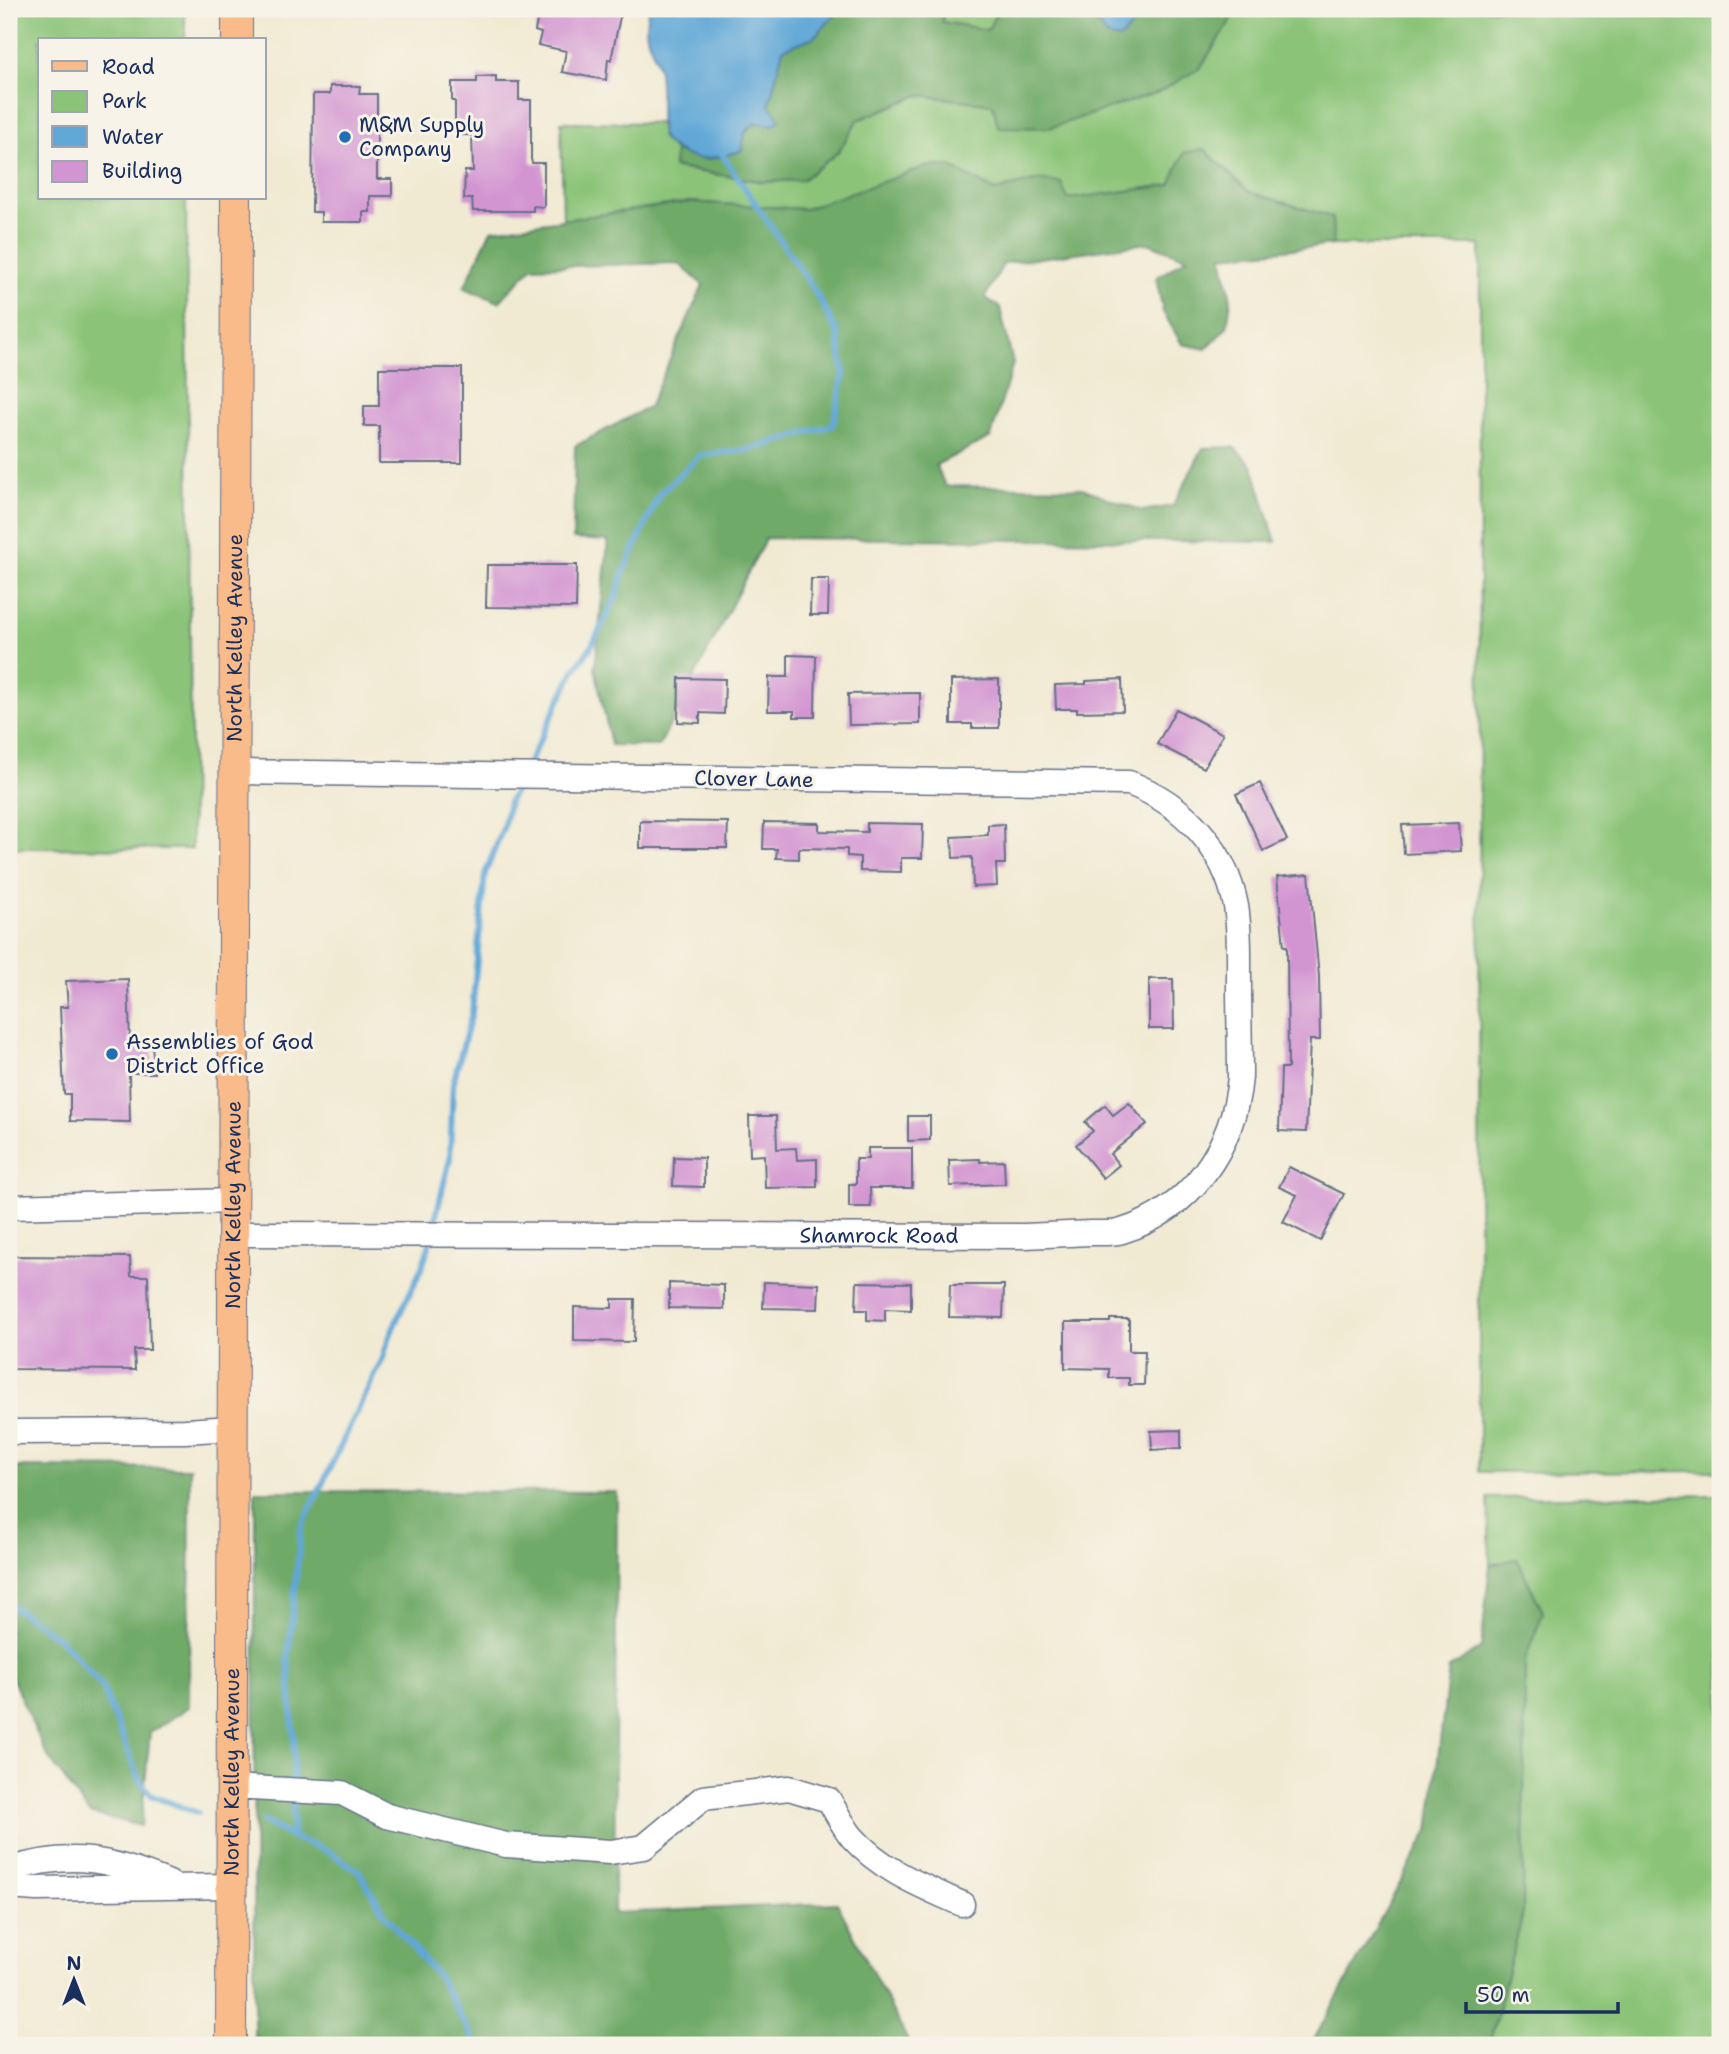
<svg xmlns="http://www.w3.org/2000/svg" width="1729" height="2054" font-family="'Shantell Sans',sans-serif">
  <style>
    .green { fill: #8bc478; stroke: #537a6b; stroke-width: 2 }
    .forest { fill: #70aa68; stroke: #466c63; stroke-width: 2 }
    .water { fill: #61a7d7; stroke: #3e6b9a; stroke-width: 2 }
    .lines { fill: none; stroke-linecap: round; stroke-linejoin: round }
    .stream { stroke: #61a7d7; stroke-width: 6 }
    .building { fill: #d395d2 }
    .minor-casing { stroke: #667087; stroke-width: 27 }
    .major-casing { stroke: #667087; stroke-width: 32 }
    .minor { stroke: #fff; stroke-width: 24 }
    .major { stroke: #fabb8b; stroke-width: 30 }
    .poi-dot { fill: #1f6fb2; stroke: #f7f3e8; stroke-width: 2.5 }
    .labels { text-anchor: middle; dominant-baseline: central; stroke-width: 6; stroke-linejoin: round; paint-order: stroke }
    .poi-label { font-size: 21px; fill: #1b2f5e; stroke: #f7f3e8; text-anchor: start }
    .street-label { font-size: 21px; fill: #1b2f5e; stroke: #f7f3e8 }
  </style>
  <rect width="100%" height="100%" fill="#f7f3e8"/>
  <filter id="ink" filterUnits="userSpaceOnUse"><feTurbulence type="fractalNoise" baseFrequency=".0143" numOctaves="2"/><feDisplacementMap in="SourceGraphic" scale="14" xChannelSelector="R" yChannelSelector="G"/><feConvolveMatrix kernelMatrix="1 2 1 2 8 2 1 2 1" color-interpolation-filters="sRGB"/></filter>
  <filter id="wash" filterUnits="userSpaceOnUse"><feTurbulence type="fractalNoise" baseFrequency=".00686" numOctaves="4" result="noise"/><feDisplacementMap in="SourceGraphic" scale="28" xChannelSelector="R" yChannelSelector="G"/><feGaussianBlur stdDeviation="1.57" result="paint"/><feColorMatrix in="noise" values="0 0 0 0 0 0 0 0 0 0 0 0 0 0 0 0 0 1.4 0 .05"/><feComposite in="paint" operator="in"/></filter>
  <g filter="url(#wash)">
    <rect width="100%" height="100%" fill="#f1ead3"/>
    <g class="green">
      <path d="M9,9H185V40H40V198H186L192,849L9,848Z"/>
      <path d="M943,9H998L989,30L942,22Z"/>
      <path d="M1238,9H1720V1471L1479,1472L1480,245H1333L1332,217L1249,192L1203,149L1184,153L1171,185L1067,199L1061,183L1038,180L995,191L950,166L925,167L805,209L690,202L563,220L561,122L660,123L662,138L675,151L674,168L764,182L802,180L838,152L858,120L919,95L993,104L1200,68Z"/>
      <path d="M1720,1495V2045H1489L1523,1913L1525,1660L1543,1612L1517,1559L1490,1565L1488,1498Z"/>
    </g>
    <g class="forest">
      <path d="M841,9H943L942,22L988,30L998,9H1238L1200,68L1159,92L1049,128L998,127L993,104L919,95L858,120L838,152L802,180L764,182L673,167L675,151C705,163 711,160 741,151L745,132L755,123L773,125L780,121L769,104L783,49L814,37Z"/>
      <path d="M1204,149L1249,192L1332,217L1333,245L1222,256L1231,300L1227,327L1206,349L1182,344L1163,312L1156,278L1187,258L1148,243L1004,263L985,297L1000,308L1013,363L991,437L936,465L945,486L1082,488L1142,511L1173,506L1203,448L1234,447L1253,466L1276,542L766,538L659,746L611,745L595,668L608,541L573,539L575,446L649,407L703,285L678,263L532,267L499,302L464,288L491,230L690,202L805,209L925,167L949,166L995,191L1038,180L1061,183L1068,199L1170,185L1184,153Z"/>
      <path d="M9,1467L190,1468L189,1707L150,1733L141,1826L89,1813L45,1752L9,1671Z"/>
      <path d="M255,1491L617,1492L614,1913L837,1903L910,2045H254Z"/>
      <path d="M1517,1559L1543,1612L1525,1660L1523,1913L1489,2045H1311L1429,1831L1449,1668L1481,1648L1490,1565Z"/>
    </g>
    <g class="water">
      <path d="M649,9H841L814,37L783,49L769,104L780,120L773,125L755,123L745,132L741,151C708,161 688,165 662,138C658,116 662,94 659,72C655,46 640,41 649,9Z"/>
      <path d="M1084,9H1148L1120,39L1109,37Z"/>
    </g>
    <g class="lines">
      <g class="stream">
        <path d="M526,768L574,671L591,647L617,595L623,573L660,493L701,455L747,450L833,425L844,373L837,332L816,293L723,156V151"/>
        <path d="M433,1228L450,1159L453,1083L472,1012L485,874L503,828L509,802L520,781"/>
        <path d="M9,1604L59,1638L102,1686L139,1779L152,1796L198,1813"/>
        <path d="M293,1786L294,1740L288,1658L301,1528L383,1358C393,1317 420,1283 430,1242"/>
        <path d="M263,1821L292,1837L329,1852L359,1871L385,1915L437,1975L477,2045"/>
        <path d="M292,1837L293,1797"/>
      </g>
    </g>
    <g id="blocks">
      <g class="building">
        <path d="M545,9H603L621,12L611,60L608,59L606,80L562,72L566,51L538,45L541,33L535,31L539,11L544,12Z"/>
        <path d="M496,76V82H519V100H531V159L532,163H544V207L533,206V211H473L472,199H464L465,171H473L472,135H455V101H452V82H477V77Z"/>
        <path d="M330,86H360L359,94H377V179H392V196H370V212H363V222H321V212H312L313,94H330Z"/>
        <path d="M379,368H462V463H379V426H364V406H379Z"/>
        <path d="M487,565H577L576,608L486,607Z"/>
        <path d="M811,579H829L828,615H810Z"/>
        <path d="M788,655L816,656L815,717H794V711H768L769,677H788Z"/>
        <path d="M679,678L725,679L724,714L700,713V723L678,722Z"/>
        <path d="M999,679V728H972V724H951V680Z"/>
        <path d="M1122,679L1123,711L1077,712V709H1056L1055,685L1086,684V681Z"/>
        <path d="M920,693V724L849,725L848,694Z"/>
        <path d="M1176,709L1223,734L1204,768L1157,744Z"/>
        <path d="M1260,783L1287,840L1263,851L1236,794Z"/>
        <path d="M640,821L728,822L727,848H640Z"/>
        <path d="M764,822L819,823V831L867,832V823L923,824L922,858H901V872L860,871V857L847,856V849L799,848V859L776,858L777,849H763Z"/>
        <path d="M1459,823L1461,851L1404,854L1402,825Z"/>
        <path d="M1004,824L1005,864H996L997,886L973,887L972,857L953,858L952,837L988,835V825Z"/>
        <path d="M1309,874L1319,976L1320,1040H1310L1306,1132L1279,1131L1281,1068H1288L1287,946H1284L1277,877Z"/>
        <path d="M128,979L130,1043H152L154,1073H129L130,1122L70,1121V1094H64L60,1007H68L66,981Z"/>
        <path d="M1149,979H1173L1174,1029H1149Z"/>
        <path d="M1129,1103L1147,1124L1110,1154L1119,1165L1103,1178L1076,1145L1093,1131L1085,1122L1105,1105L1113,1115Z"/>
        <path d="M749,1116H776L777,1149L796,1148L797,1160L817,1159V1187L765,1188L764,1155L750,1156Z"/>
        <path d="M908,1116H930V1140L908,1141Z"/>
        <path d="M868,1148H912V1188H870L871,1207H849V1184H856V1159H868Z"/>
        <path d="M674,1157L704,1158V1187L673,1186Z"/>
        <path d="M980,1159V1162L1004,1161L1005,1184L950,1186L949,1160Z"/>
        <path d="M1289,1167L1344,1194L1320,1241L1283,1222L1297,1195L1279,1187Z"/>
        <path d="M9,1256L130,1257L131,1276H148L150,1350H134L135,1370L9,1369Z"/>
        <path d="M764,1282L819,1284L818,1309L763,1308Z"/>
        <path d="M857,1282L911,1283V1310L885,1309V1321L867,1320V1310H856Z"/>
        <path d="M669,1283L724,1285V1309L669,1308Z"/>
        <path d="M950,1285H1004L1003,1318L949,1317Z"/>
        <path d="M612,1299H635L634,1342L574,1341V1307L612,1308Z"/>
        <path d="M1110,1319H1129V1351H1145L1144,1385H1129V1378H1109V1369L1065,1368V1322H1110Z"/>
        <path d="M1181,1430V1448L1152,1450L1151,1431Z"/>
      </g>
    </g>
  </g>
  <g filter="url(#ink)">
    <use href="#blocks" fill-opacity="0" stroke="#667087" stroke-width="2"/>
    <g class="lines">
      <defs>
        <g id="minor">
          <path d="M9,1207L233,1201"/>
          <path id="s1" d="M233,1234L1025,1236C1046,1235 1068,1234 1090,1233C1100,1233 1112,1234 1122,1231C1191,1210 1234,1147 1240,1077C1240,1045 1239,1013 1239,981C1239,957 1240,931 1236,906C1225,848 1184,804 1129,783L234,772"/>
          <path d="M9,1432L185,1431L232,1428"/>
          <path d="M231,1787L342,1793L387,1816L506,1845L610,1852L644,1847L703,1798L789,1788L829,1800C836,1812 843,1826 852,1837C881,1870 922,1886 962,1904"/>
          <path d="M9,1870C71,1850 110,1859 169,1883"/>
          <path d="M9,1887L36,1889L231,1886"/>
        </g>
        <g id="major">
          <path d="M237,40V9"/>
          <path id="s2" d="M231,2045L236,198"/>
        </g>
      </defs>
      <use href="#minor" class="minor-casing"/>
      <use href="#major" class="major-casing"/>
      <use href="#minor" class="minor"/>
      <use href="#major" class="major"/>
    </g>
  </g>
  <g class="poi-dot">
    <circle cx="345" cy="137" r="7"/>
    <circle cx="112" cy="1054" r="7"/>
  </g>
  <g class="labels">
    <g class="poi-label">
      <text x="359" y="125">M&amp;M Supply<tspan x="359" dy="24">Company</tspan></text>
      <text x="126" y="1042">Assemblies of God<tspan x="126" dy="24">District Office</tspan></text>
    </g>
    <g class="street-label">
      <text stroke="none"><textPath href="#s2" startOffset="1407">North Kelley Avenue</textPath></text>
      <text transform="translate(754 779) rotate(1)">Clover Lane</text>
      <text stroke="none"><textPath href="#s2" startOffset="840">North Kelley Avenue</textPath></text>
      <text stroke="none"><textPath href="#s1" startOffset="646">Shamrock Road</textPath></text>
      <text stroke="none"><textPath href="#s2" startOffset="273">North Kelley Avenue</textPath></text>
    </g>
  </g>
  <rect width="1729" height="2054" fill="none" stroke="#f7f3e8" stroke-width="35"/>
  <rect x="38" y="38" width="228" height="161" fill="#f7f3e8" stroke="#9fa5b1" stroke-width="2"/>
  <rect x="52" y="61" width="35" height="10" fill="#fabb8b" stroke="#9fa5b1" stroke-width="2"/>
  <text x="102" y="74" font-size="21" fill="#1b2f5e">Road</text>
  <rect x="52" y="91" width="35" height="21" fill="#8bc478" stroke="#9fa5b1" stroke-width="2"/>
  <text x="102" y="108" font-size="21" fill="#1b2f5e">Park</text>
  <rect x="52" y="126" width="35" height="21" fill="#61a7d7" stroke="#9fa5b1" stroke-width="2"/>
  <text x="102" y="144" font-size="21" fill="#1b2f5e">Water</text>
  <rect x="52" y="161" width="35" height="21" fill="#d395d2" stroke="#9fa5b1" stroke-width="2"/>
  <text x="102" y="178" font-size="21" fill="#1b2f5e">Building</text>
  <g transform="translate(74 1980)" stroke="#f7f3e8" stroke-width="5" paint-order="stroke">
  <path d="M0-5L12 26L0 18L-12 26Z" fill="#1b2f5e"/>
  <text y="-10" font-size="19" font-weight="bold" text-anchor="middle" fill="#1b2f5e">N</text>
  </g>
  <path d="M1466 2002v10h152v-10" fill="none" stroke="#1b2f5e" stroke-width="3.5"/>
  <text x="1477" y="2002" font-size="21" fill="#1b2f5e" stroke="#f7f3e8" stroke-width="5" paint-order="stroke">50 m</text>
</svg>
